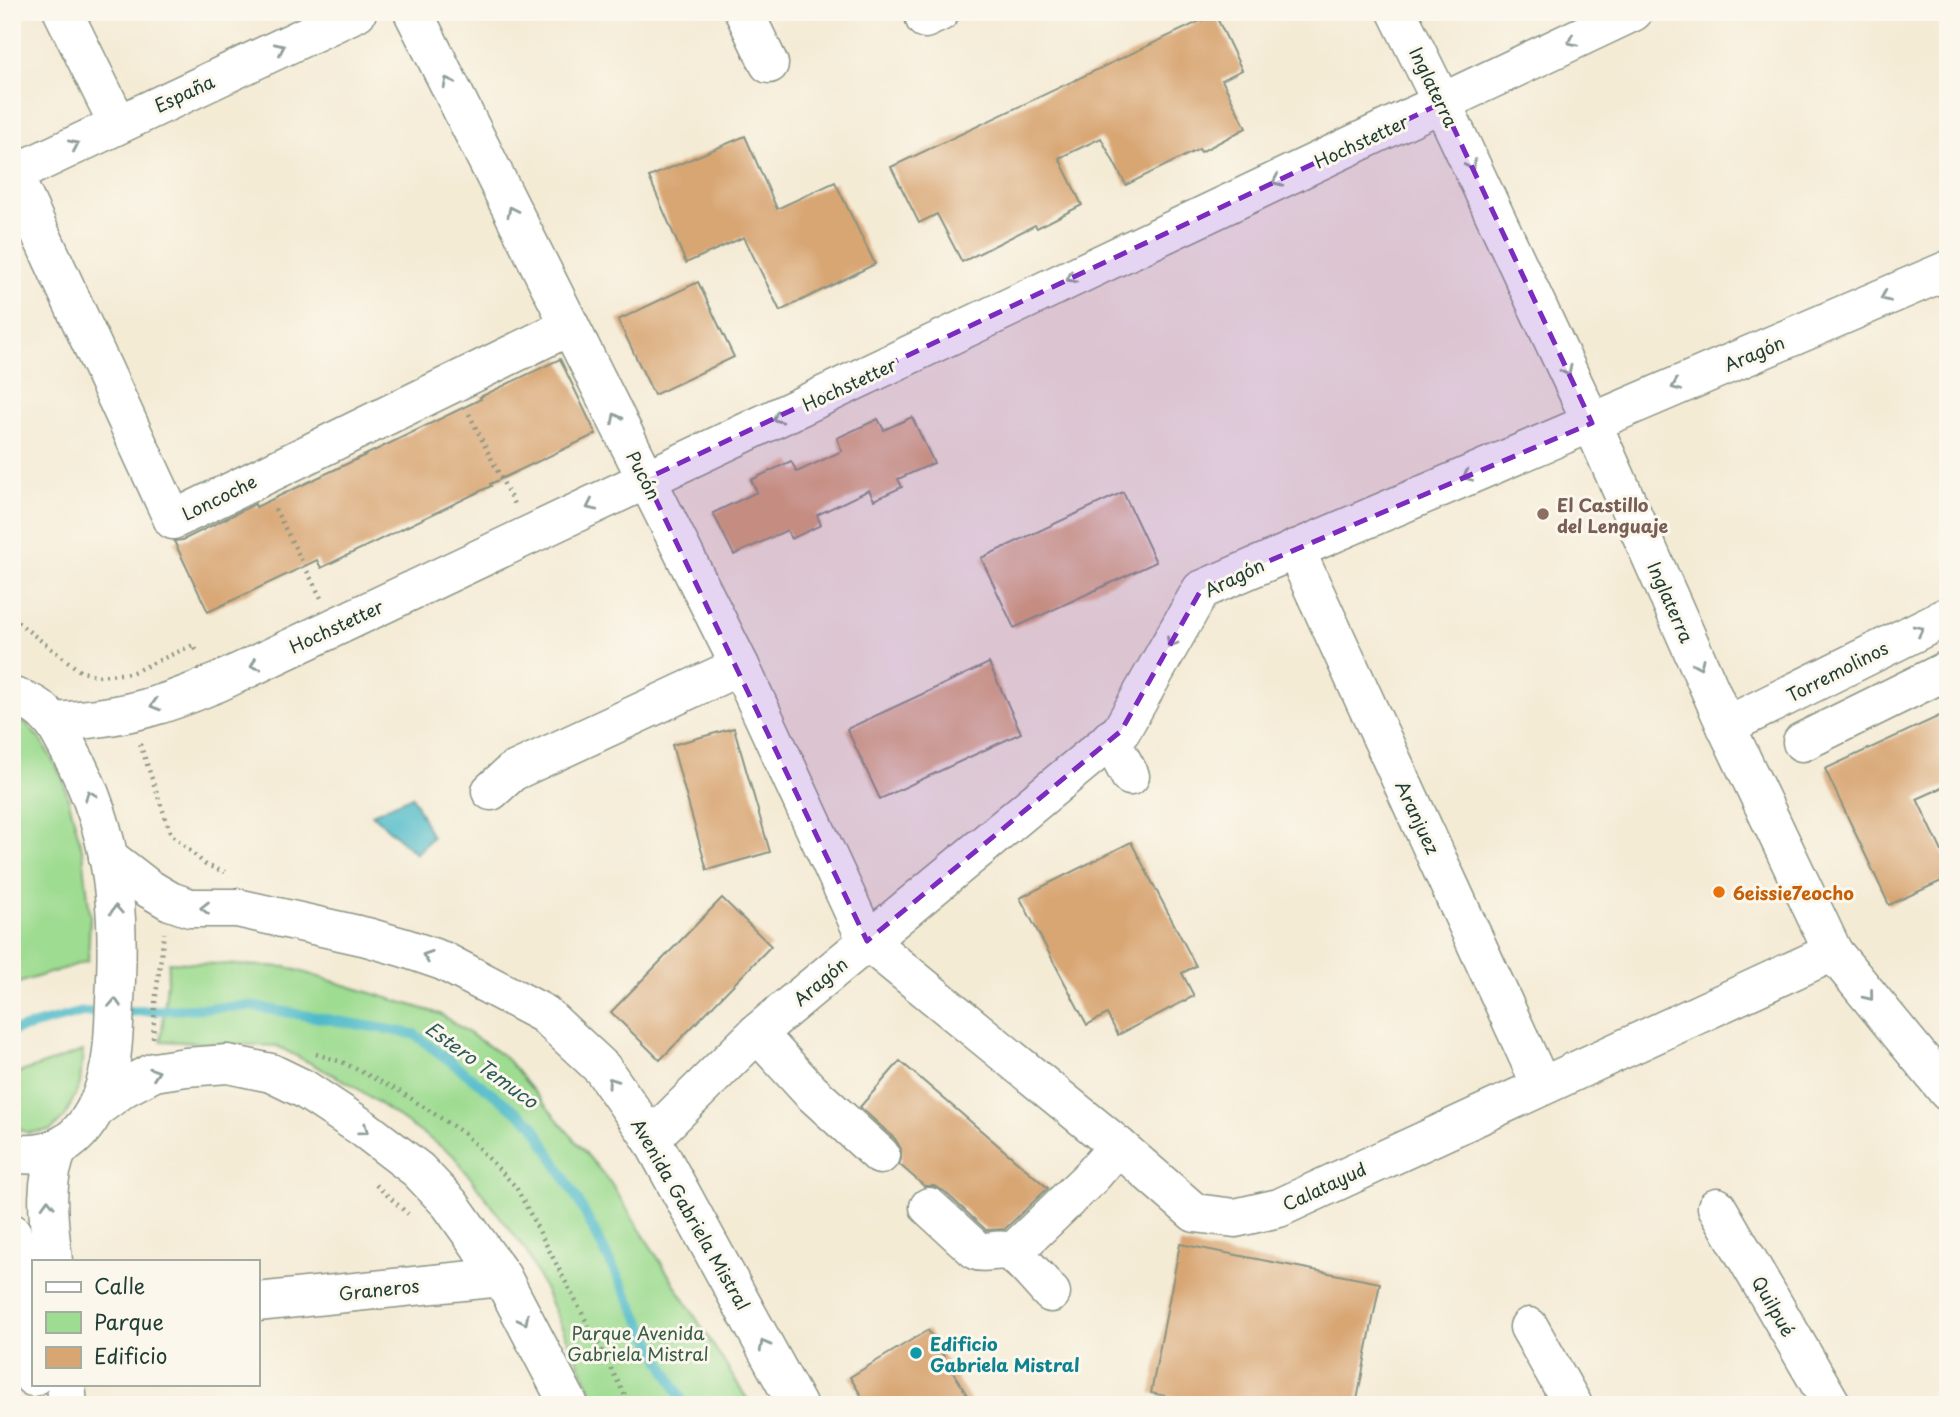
<svg xmlns="http://www.w3.org/2000/svg" width="1960" height="1417" font-family="'Playpen Sans',sans-serif">
  <style>
    .green { fill: #9edc91; stroke: #5e8c62; stroke-width: 2 }
    .water { fill: #4ebac9; stroke: #367c7e; stroke-width: 2 }
    .lines { fill: none; stroke-linecap: round; stroke-linejoin: round }
    .stream { stroke: #4ebac9; stroke-width: 10 }
    .building { fill: #d8a673 }
    .minor-casing { stroke: #8a9484; stroke-width: 41 }
    .major-casing { stroke: #8a9484; stroke-width: 41 }
    .path { stroke: #8a9484; stroke-width: 4.5; stroke-dasharray: 2 5; stroke-linecap: butt }
    .minor { stroke: #fff; stroke-width: 38 }
    .major { stroke: #fff; stroke-width: 38 }
    .oneway { stroke: #8f9e9a }
    .marked { fill: #7b2cbf; fill-opacity: 0.2; stroke: #7b2cbf; stroke-width: 5; stroke-dasharray: 14 9; stroke-linejoin: round }
    .education-dot { fill: #8d6e63; stroke: #fbf7ec; stroke-width: 2.5 }
    .food-dot { fill: #e8710a; stroke: #fbf7ec; stroke-width: 2.5 }
    .culture-dot { fill: #0f9aa8; stroke: #fbf7ec; stroke-width: 2.5 }
    .labels { text-anchor: middle; dominant-baseline: central; stroke-width: 6; stroke-linejoin: round; paint-order: stroke }
    .street-label { font-size: 18px; fill: #1f3d34; stroke: #fbf7ec }
    .education-label { font-size: 18px; font-weight: bold; fill: #785e54; stroke: #fbf7ec; text-anchor: start }
    .food-label { font-size: 18px; font-weight: bold; fill: #c56008; stroke: #fbf7ec; text-anchor: start }
    .park-label { font-size: 18px; fill: #385d47; stroke: #fbf7ec }
    .culture-label { font-size: 18px; font-weight: bold; fill: #0d838f; stroke: #fbf7ec; text-anchor: start }
    .water-label { font-size: 19px; font-style: italic; fill: #2b5c59; stroke: #fbf7ec }
  </style>
  <rect width="100%" height="100%" fill="#fbf7ec"/>
  <filter id="ink" filterUnits="userSpaceOnUse"><feTurbulence type="fractalNoise" baseFrequency=".0143" numOctaves="2"/><feDisplacementMap in="SourceGraphic" scale="14" xChannelSelector="R" yChannelSelector="G"/><feConvolveMatrix kernelMatrix="1 2 1 2 8 2 1 2 1" color-interpolation-filters="sRGB"/></filter>
  <filter id="wash" filterUnits="userSpaceOnUse"><feTurbulence type="fractalNoise" baseFrequency=".00686" numOctaves="4" result="noise"/><feDisplacementMap in="SourceGraphic" scale="28" xChannelSelector="R" yChannelSelector="G"/><feGaussianBlur stdDeviation="1.57" result="paint"/><feColorMatrix in="noise" values="0 0 0 0 0 0 0 0 0 0 0 0 0 0 0 0 0 1.4 0 .05"/><feComposite in="paint" operator="in"/></filter>
  <g filter="url(#wash)">
    <rect width="100%" height="100%" fill="#f4ebd5"/>
    <g class="green">
      <path d="M12,718L27,724L43,743L63,779L83,853L90,916L88,961L12,985Z"/>
      <path d="M169,962L286,967L440,1014L505,1057L610,1182L751,1405H598L527,1252L453,1155L351,1084L277,1046L161,1041Z"/>
      <path d="M83,1051L80,1084L65,1117L51,1130L28,1133L12,1126V1075Z"/>
    </g>
    <path class="water" d="M412,796L432,837L416,854L372,814Z"/>
    <g class="lines">
      <g class="stream">
        <path d="M122,1012L250,1006L414,1034L533,1124L580,1204L684,1405"/>
        <path d="M12,1031L83,1012L107,1013"/>
      </g>
    </g>
    <g id="blocks">
      <g class="building">
        <path d="M1215,14L1242,70L1222,80L1246,128L1201,152L1199,149L1126,185L1101,138L1059,158L1082,205L1037,228L1035,225L962,262L937,214L919,223L891,167Z"/>
        <path d="M745,136L777,209L835,182L875,264L780,311L744,237L686,263L649,177Z"/>
        <path d="M698,282L734,357L654,395L618,320Z"/>
        <path d="M560,359L596,434L490,484L491,486L321,568L317,560L208,612L174,541L183,540L255,504L256,507L376,450L481,399L480,397Z"/>
        <path d="M912,417L934,463L898,479L902,487L874,500L869,490L817,515L821,525L791,539L787,530L734,555L713,513L757,492L751,480L791,461L797,472L842,451L837,438L878,419L884,430Z"/>
        <path d="M1123,492L1156,562L1014,628L981,558Z"/>
        <path d="M989,663L1021,733L880,799L847,729Z"/>
        <path d="M1948,712V785L1917,799L1948,864V878L1889,905L1825,769Z"/>
        <path d="M734,728L770,852L707,870L672,745Z"/>
        <path d="M1131,842L1196,966L1182,973L1194,996L1118,1035L1107,1014L1087,1025L1020,898Z"/>
        <path d="M722,898L771,946L660,1060L611,1012Z"/>
        <path d="M900,1061L1048,1188L1005,1229L986,1230L944,1191L934,1186H924L899,1164L901,1159V1149L895,1139L860,1107Z"/>
        <path d="M1180,1244L1380,1283L1356,1405H1210L1151,1393Z"/>
        <path d="M928,1330L973,1405H867L850,1377Z"/>
      </g>
    </g>
  </g>
  <g filter="url(#ink)">
    <use href="#blocks" fill-opacity="0" stroke="#8a9484" stroke-width="2"/>
    <g class="lines">
      <defs>
        <g id="minor">
          <path d="M63,12L118,124"/>
          <path d="M413,12L740,666L867,941L1118,1146L1195,1213L1235,1218L1279,1208L1833,952"/>
          <path d="M744,12L769,64"/>
          <path d="M1397,12L1442,103L1592,423L1726,726L1833,952L1948,1092"/>
          <path d="M925,19L940,12"/>
          <path d="M13,174L173,520L570,326"/>
          <path d="M12,175L357,12"/>
          <path d="M1295,549L1541,1085"/>
          <path d="M1726,726L1948,616"/>
          <path d="M1110,739L1130,776"/>
          <path d="M1802,742L1948,670"/>
          <path d="M491,791L512,772L740,666"/>
          <path d="M757,1033L810,1091L880,1155"/>
          <path d="M651,1138L757,1033L1121,731L1201,590L1948,270"/>
          <path d="M929,1207L977,1251C986,1254 995,1249 1005,1251C1018,1253 1040,1282 1051,1293"/>
          <path d="M1717,1207L1832,1405"/>
          <path d="M1012,1253L1091,1177L1118,1146"/>
          <path d="M257,1302L502,1277"/>
          <path d="M1529,1327L1573,1405"/>
        </g>
        <g id="major">
          <path d="M12,697C28,700 43,709 52,721C58,728 62,737 66,744C92,790 109,842 114,895C118,930 117,966 115,1001C114,1022 114,1044 110,1065C100,1116 71,1163 12,1153"/>
          <path d="M53,722C88,720 123,716 157,705C178,699 199,690 219,682L1633,12"/>
          <path d="M108,857L148,888L170,901L190,908H237L367,937L405,948L443,961L544,1014L602,1068L651,1138L797,1405"/>
          <path d="M96,1108L125,1087L154,1072L186,1067L228,1064L271,1073L304,1089L363,1128L418,1170L450,1204L502,1277L569,1405"/>
          <path d="M12,1233L33,1377"/>
          <path d="M53,1261C49,1222 42,1185 59,1147"/>
          <path d="M66,1384L68,1405"/>
        </g>
      </defs>
      <use href="#minor" class="minor-casing"/>
      <use href="#major" class="major-casing"/>
      <g class="path">
        <path d="M469,414L515,506"/>
        <path d="M275,509L321,598"/>
        <path d="M12,618L80,671L98,676L131,673L193,645L199,654"/>
        <path d="M140,744L171,834L206,865L225,872"/>
        <path d="M153,1038L155,1003L164,933"/>
        <path d="M316,1054L342,1062L401,1092L465,1134L516,1187L630,1405"/>
        <path d="M376,1185L408,1214"/>
      </g>
      <use href="#minor" class="minor"/>
      <use href="#major" class="major"/>
    </g>
    <defs><path id="oneway-chevron" d="M-2-3.5L2.5 0L-2 3.5" fill="none" stroke-width="1.6" stroke-linecap="round" stroke-linejoin="round" transform="scale(1.75)"/></defs>
    <g class="oneway">
      <use href="#oneway-chevron" transform="translate(1572 41) rotate(155)"/>
      <use href="#oneway-chevron" transform="translate(280 48) rotate(-25)"/>
      <use href="#oneway-chevron" transform="translate(448 82) rotate(-117)"/>
      <use href="#oneway-chevron" transform="translate(74 145) rotate(-25)"/>
      <use href="#oneway-chevron" transform="translate(1471 165) rotate(65)"/>
      <use href="#oneway-chevron" transform="translate(1277 181) rotate(155)"/>
      <use href="#oneway-chevron" transform="translate(512 211) rotate(-116)"/>
      <use href="#oneway-chevron" transform="translate(1071 278) rotate(155)"/>
      <use href="#oneway-chevron" transform="translate(1885 297) rotate(157)"/>
      <use href="#oneway-chevron" transform="translate(1567 371) rotate(65)"/>
      <use href="#oneway-chevron" transform="translate(1676 386) rotate(157)"/>
      <use href="#oneway-chevron" transform="translate(616 418) rotate(-117)"/>
      <use href="#oneway-chevron" transform="translate(777 418) rotate(155)"/>
      <use href="#oneway-chevron" transform="translate(1467 476) rotate(157)"/>
      <use href="#oneway-chevron" transform="translate(591 506) rotate(155)"/>
      <use href="#oneway-chevron" transform="translate(1919 630) rotate(-26)"/>
      <use href="#oneway-chevron" transform="translate(1171 643) rotate(120)"/>
      <use href="#oneway-chevron" transform="translate(1699 664) rotate(66)"/>
      <use href="#oneway-chevron" transform="translate(255 665) rotate(155)"/>
      <use href="#oneway-chevron" transform="translate(155 705) rotate(163)"/>
      <use href="#oneway-chevron" transform="translate(90 795) rotate(-111)"/>
      <use href="#oneway-chevron" transform="translate(205 908) rotate(180)"/>
      <use href="#oneway-chevron" transform="translate(116 910) rotate(-94)"/>
      <use href="#oneway-chevron" transform="translate(427 956) rotate(-161)"/>
      <use href="#oneway-chevron" transform="translate(1869 996) rotate(51)"/>
      <use href="#oneway-chevron" transform="translate(115 1003) rotate(-87)"/>
      <use href="#oneway-chevron" transform="translate(155 1073) rotate(-18)"/>
      <use href="#oneway-chevron" transform="translate(612 1082) rotate(-125)"/>
      <use href="#oneway-chevron" transform="translate(364 1130) rotate(36)"/>
      <use href="#oneway-chevron" transform="translate(48 1204) rotate(-92)"/>
      <use href="#oneway-chevron" transform="translate(524 1320) rotate(63)"/>
      <use href="#oneway-chevron" transform="translate(764 1345) rotate(-119)"/>
    </g>
  </g>
  <path class="marked" d="M1442,103L1592,423L1201,590L1121,731L867,941L646,479Z"/>
  <circle class="education-dot" cx="1543" cy="514" r="7"/>
  <circle class="food-dot" cx="1719" cy="892" r="7"/>
  <circle class="culture-dot" cx="916" cy="1353" r="7"/>
  <g class="labels">
    <g class="street-label">
      <text transform="translate(1434 87) rotate(64)">Inglaterra</text>
      <text transform="translate(184 93) rotate(-25)">España</text>
      <text transform="translate(1361 141) rotate(-25)">Hochstetter</text>
      <text transform="translate(1754 353) rotate(-23)">Aragón</text>
      <text transform="translate(849 384) rotate(-25)">Hochstetter</text>
      <text transform="translate(644 475) rotate(63)">Pucón</text>
      <text transform="translate(219 497) rotate(-26)">Loncoche</text>
      <text transform="translate(1234 577) rotate(-26)">Aragón</text>
      <text transform="translate(1671 602) rotate(66)">Inglaterra</text>
      <text transform="translate(336 626) rotate(-25)">Hochstetter</text>
      <text transform="translate(1837 671) rotate(-27)">Torremolinos</text>
      <text transform="translate(1418 817) rotate(65)">Aranjuez</text>
      <text transform="translate(820 981) rotate(-40)">Aragón</text>
      <text transform="translate(1324 1186) rotate(-25)">Calatayud</text>
      <text transform="translate(691 1214) rotate(60)">Avenida Gabriela Mistral</text>
      <text transform="translate(379 1289) rotate(-6)">Graneros</text>
      <text transform="translate(1774 1306) rotate(60)">Quilpué</text>
    </g>
    <g class="education-label">
      <text x="1557" y="504">El Castillo<tspan x="1557" dy="21">del Lenguaje</tspan></text>
    </g>
    <g class="food-label">
      <text x="1733" y="892">6eissie7eocho</text>
    </g>
    <g class="park-label">
      <text x="638" y="1332">Parque Avenida<tspan x="638" dy="21">Gabriela Mistral</tspan></text>
    </g>
    <g class="culture-label">
      <text x="930" y="1343">Edificio<tspan x="930" dy="21">Gabriela Mistral</tspan></text>
    </g>
    <g class="water-label">
      <text transform="translate(482 1064) rotate(36)">Estero Temuco</text>
    </g>
  </g>
  <rect width="1960" height="1417" fill="none" stroke="#fbf7ec" stroke-width="42"/>
  <rect x="32" y="1260" width="228" height="126" fill="#fbf7ec" stroke="#a3ada2" stroke-width="2"/>
  <rect x="46" y="1282" width="35" height="10" fill="#ffffff" stroke="#a3ada2" stroke-width="2"/>
  <text x="94" y="1294" font-size="21" fill="#1f3d34">Calle</text>
  <rect x="46" y="1312" width="35" height="21" fill="#9edc91" stroke="#a3ada2" stroke-width="2"/>
  <text x="94" y="1330" font-size="21" fill="#1f3d34">Parque</text>
  <rect x="46" y="1347" width="35" height="21" fill="#d8a673" stroke="#a3ada2" stroke-width="2"/>
  <text x="94" y="1364" font-size="21" fill="#1f3d34">Edificio</text>
</svg>
